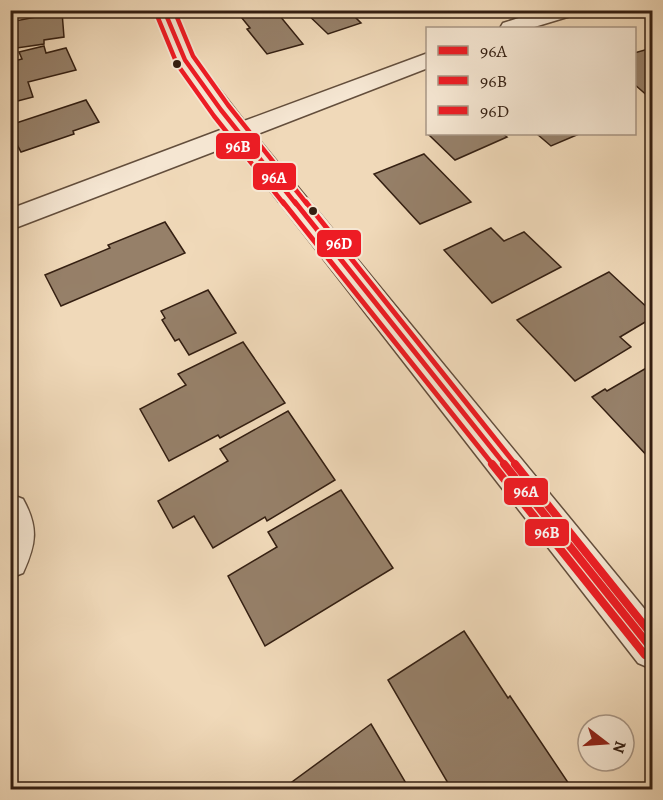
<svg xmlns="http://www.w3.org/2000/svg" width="663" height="800" font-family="Alegreya,serif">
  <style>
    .building { fill: #968069; stroke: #341f12; stroke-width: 1.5 }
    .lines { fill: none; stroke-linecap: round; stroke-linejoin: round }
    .minor-casing { stroke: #634e3c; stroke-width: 3 }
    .minor { fill: #f5e6d2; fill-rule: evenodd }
    .bus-1-far2-casing { stroke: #f5e6d2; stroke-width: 8 }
    .bus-1-far1-casing { stroke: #f5e6d2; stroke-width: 10 }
    .bus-1-casing { stroke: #f5e6d2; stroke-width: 12 }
    .bus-2-far2-casing { stroke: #f5e6d2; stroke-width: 8 }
    .bus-2-far1-casing { stroke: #f5e6d2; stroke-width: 10 }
    .bus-2-casing { stroke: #f5e6d2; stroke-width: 12 }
    .bus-3-far2-casing { stroke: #f5e6d2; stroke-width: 8 }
    .bus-3-far1-casing { stroke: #f5e6d2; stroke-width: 10 }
    .bus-3-casing { stroke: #f5e6d2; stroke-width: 12 }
    .bus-1-far2 { stroke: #ed1c24; stroke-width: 4.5 }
    .bus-1-far1 { stroke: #ed1c24; stroke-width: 5 }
    .bus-1 { stroke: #ed1c24; stroke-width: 8 }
    .bus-2-far2 { stroke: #ed1c24; stroke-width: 4.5 }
    .bus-2-far1 { stroke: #ed1c24; stroke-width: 5 }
    .bus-2 { stroke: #ed1c24; stroke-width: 8 }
    .bus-3-far2 { stroke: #ed1c24; stroke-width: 4.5 }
    .bus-3-far1 { stroke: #ed1c24; stroke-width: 5 }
    .bus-3 { stroke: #ed1c24; stroke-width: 8 }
    .bus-dot { fill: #341f12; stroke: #f5e6d2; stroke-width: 2 }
    .line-badge { stroke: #f5e6d2; stroke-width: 2 }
    .badge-label { font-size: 16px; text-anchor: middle; font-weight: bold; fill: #fff }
  </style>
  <rect width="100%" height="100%" fill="#f0d9b9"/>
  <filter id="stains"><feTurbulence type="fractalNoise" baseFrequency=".00333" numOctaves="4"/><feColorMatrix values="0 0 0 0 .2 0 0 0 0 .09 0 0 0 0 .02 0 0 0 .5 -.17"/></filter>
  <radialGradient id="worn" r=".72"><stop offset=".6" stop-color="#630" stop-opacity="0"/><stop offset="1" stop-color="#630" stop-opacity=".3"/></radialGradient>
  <g class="building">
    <path d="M264,10H275L303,44L267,54L247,29L250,28L241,17Z"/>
    <path d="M303,10H348L361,23L328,34Z"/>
    <path d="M62,12L64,37L44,40V44L10,49V28H15V21Z"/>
    <path d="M44,46L46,53L66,48L76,70L28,82L33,97L10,103V62L22,59L19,52Z"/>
    <path d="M652,48V98H650L634,84V53Z"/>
    <path d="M86,100L99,122L73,131L74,134L21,152L10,131V125Z"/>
    <path d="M428,134H503L507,137L455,160Z"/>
    <path d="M537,134H579L551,146Z"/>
    <path d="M424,154L471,202L420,224L374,174Z"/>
    <path d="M165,222L185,253L61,306L45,275L110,248L108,245Z"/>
    <path d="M491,228L504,241L524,232L561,267L492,303L444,250Z"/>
    <path d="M609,272L652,312V318L620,337L631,347L575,381L517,320Z"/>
    <path d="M208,290L236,333L189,355L179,339L175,341L162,320L165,318L161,311Z"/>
    <path d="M243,342L285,403L220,438L218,435L169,461L140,409L186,385L178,374Z"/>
    <path d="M648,367L652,372V461L592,397L605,389L607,391Z"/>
    <path d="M288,411L335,480L267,521L265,517L213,548L194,516L173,528L158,501L228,461L220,449Z"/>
    <path d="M341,490L393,568L265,646L228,576L277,547L268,532Z"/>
    <path d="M464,631L508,698L510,696L573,790H452L388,680Z"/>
    <path d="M371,724L410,790H281Z"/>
  </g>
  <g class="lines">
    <defs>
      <g id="minor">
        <path d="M153,10H175L196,59L244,121L428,53V68L255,135L652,618V669L638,663L234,144L10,230V209L223,129L174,60Z"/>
        <path d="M543,10H576L574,15L531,28H500L503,23Z"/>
        <path d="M10,494L23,499C39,528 36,544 23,573L10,578Z"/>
      </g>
    </defs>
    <use href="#minor" class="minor-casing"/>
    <use href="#minor" class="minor"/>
    <defs>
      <path id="bus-1-far2" d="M164,10L185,60L221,110L296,204"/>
      <path id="bus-1-far1" d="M295,202L505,465"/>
      <path id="bus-1" d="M504,464L652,649"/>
      <path id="bus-2-far2" d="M156,13L177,64L214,116L284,204"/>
      <path id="bus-2-far1" d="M283,202L493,465"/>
      <path id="bus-2" d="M492,464L645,655"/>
      <path id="bus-3-far2" d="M174,10L193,56L228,105L307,204"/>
      <path id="bus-3-far1" d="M306,202L516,465"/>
      <path id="bus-3" d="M515,464L652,635"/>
    </defs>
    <use href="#bus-1-far2" class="bus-1-far2-casing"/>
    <use href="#bus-1-far1" class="bus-1-far1-casing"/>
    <use href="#bus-1" class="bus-1-casing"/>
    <use href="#bus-2-far2" class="bus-2-far2-casing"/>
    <use href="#bus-2-far1" class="bus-2-far1-casing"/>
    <use href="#bus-2" class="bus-2-casing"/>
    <use href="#bus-3-far2" class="bus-3-far2-casing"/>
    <use href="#bus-3-far1" class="bus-3-far1-casing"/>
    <use href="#bus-3" class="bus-3-casing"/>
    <use href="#bus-1-far2" class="bus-1-far2"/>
    <use href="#bus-1-far1" class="bus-1-far1"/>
    <use href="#bus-1" class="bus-1"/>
    <use href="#bus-2-far2" class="bus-2-far2"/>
    <use href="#bus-2-far1" class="bus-2-far1"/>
    <use href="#bus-2" class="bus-2"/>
    <use href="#bus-3-far2" class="bus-3-far2"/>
    <use href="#bus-3-far1" class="bus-3-far1"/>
    <use href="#bus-3" class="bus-3"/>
  </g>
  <g class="bus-dot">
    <circle cx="177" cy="64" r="5"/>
    <circle cx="313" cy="211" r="5"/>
  </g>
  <g class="line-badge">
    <rect x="215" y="132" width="46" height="28" rx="6" fill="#ed1c24"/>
    <rect x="252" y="162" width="45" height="29" rx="6" fill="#ed1c24"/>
    <rect x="316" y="229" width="46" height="29" rx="6" fill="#ed1c24"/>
    <rect x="503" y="477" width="46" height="29" rx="6" fill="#ed1c24"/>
    <rect x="524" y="518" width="46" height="29" rx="6" fill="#ed1c24"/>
  </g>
  <g class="badge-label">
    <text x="238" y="152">96B</text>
    <text x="274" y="183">96A</text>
    <text x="339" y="249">96D</text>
    <text x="526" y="497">96A</text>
    <text x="547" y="538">96B</text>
  </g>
  <rect width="663" height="800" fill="none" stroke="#f0d9b9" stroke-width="36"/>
  <rect x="12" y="12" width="639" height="776" fill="none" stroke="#341f12" stroke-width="3"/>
  <rect x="18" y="18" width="627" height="764" fill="none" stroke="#341f12" stroke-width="1.5"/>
  <rect x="426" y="27" width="210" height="108" fill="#f5e6d2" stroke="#a89685" stroke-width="1.5"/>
  <rect x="438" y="46" width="30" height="9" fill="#ed1c24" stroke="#a89685" stroke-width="1.5"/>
  <text x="480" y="57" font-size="18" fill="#341f12">96A</text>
  <rect x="438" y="76" width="30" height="9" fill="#ed1c24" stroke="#a89685" stroke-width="1.5"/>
  <text x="480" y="87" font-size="18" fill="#341f12">96B</text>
  <rect x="438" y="106" width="30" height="9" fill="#ed1c24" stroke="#a89685" stroke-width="1.5"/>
  <text x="480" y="117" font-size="18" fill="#341f12">96D</text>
  <g transform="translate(606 743) rotate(107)"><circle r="28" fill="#f5e6d2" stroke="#a89685" stroke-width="1.5"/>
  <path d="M0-4.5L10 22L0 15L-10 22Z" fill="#8f2418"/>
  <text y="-9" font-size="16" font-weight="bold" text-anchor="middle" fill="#341f12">N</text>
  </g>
  <rect width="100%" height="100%" filter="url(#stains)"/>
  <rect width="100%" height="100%" fill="url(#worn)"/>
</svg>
